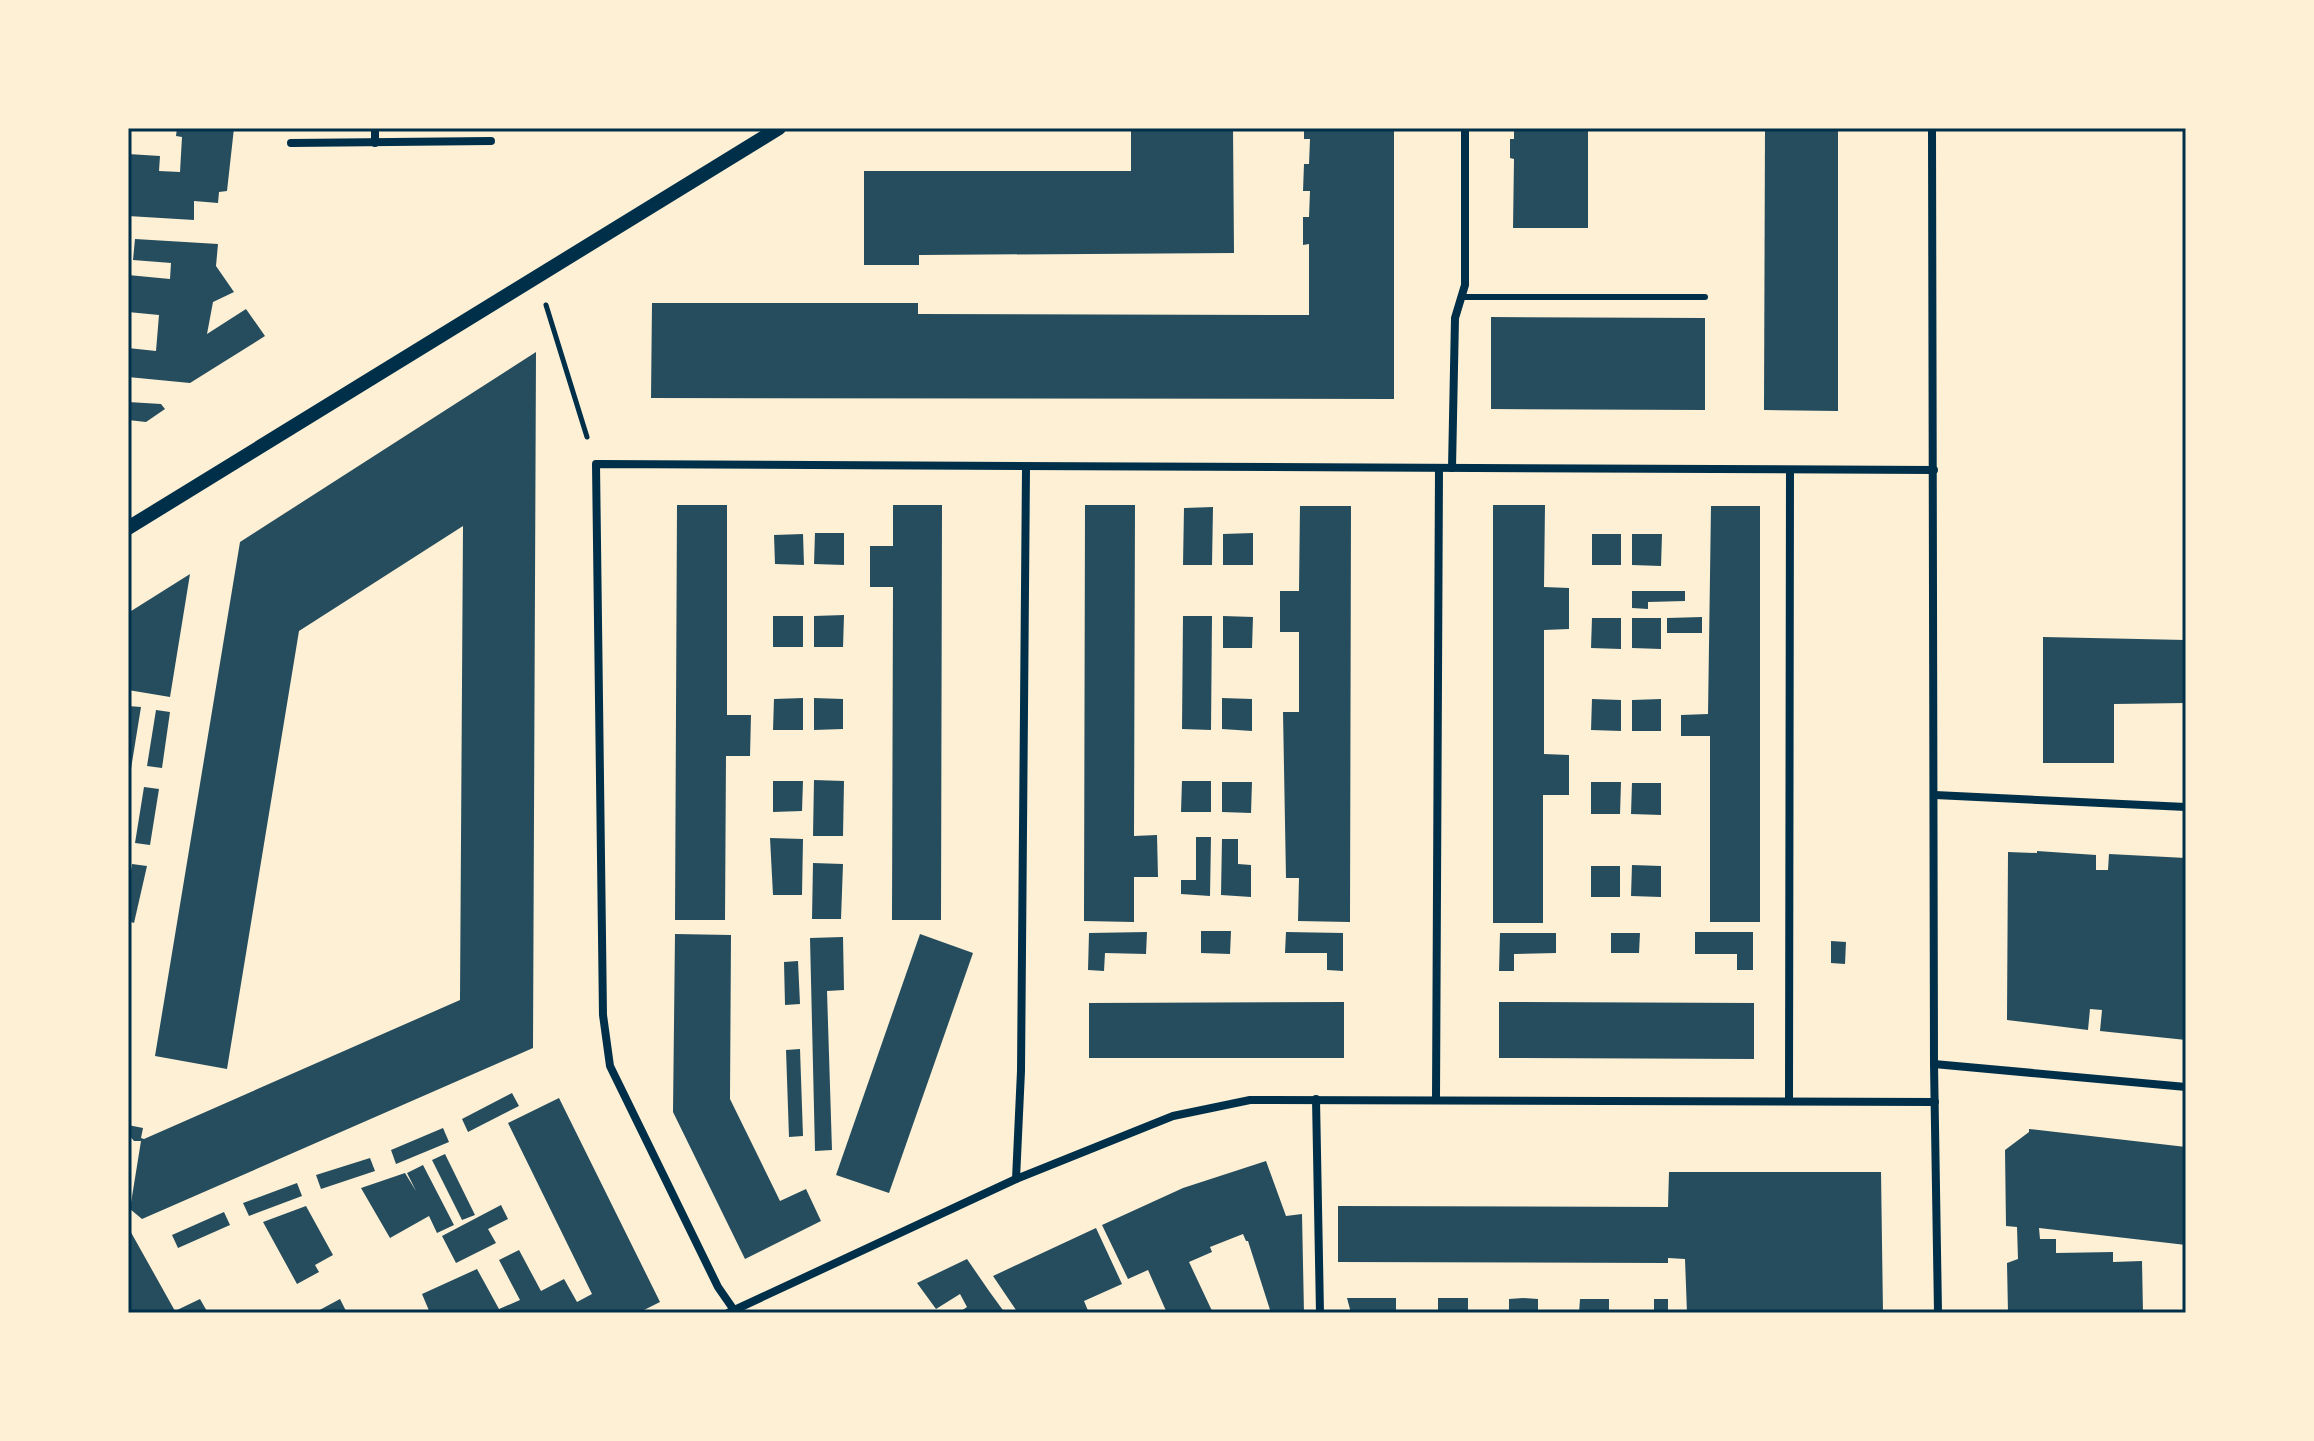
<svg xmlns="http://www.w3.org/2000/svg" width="2314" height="1441" font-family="'DM Sans',sans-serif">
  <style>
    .building { fill: #264d5e }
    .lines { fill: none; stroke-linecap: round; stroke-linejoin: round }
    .path { stroke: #003049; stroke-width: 5 }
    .service { stroke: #003049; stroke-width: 6 }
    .minor { stroke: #003049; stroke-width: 8 }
    .tertiary { stroke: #003049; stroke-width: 14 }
    .neatline { fill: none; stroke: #003049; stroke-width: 3 }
  </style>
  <rect width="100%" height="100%" fill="#fdf0d5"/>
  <g class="building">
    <path d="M177,128H234L227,191L219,192L218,203L194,201V220L128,216V154L160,156L159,171L180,172L182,137L176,136Z"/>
    <path d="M1131,128H1233L1234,253L919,255V265H864V171H1131Z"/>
    <path d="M1304,128H1394V399L651,398L652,303H918V314L1309,315V244L1303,245V217H1309L1310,191H1303L1304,164H1309L1310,139H1304Z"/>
    <path d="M1514,128H1588V228H1513L1514,159L1510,158V139H1514Z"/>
    <path d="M1765,128H1838V411L1764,410Z"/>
    <path d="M135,239L218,244L216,266L234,292L213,302L207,334L246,309L265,336L190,383L128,377V348L156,351L159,315L128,312V275L170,279L171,263L133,260Z"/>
    <path d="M1491,317L1705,318V410L1491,409Z"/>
    <path d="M536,352L533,1048L142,1219L130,1209L141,1141H134L128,1134V1125L143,1128L141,1138L144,1139L460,1000L463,526L299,631L227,1069L155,1056L240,542Z"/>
    <path d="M128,402L161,404L165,409L146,422L128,420Z"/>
    <path d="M677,505H727V715H751L750,756H726L725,920H675Z"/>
    <path d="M893,505H942L941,920H892L893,587H870V546H893Z"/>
    <path d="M1085,505H1135L1134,836L1157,835L1158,877H1134V922L1084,921Z"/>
    <path d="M1493,505H1545L1544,587L1569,588V629L1544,630V754L1569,755V795H1543V923H1493Z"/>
    <path d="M1300,506H1351L1350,922L1298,921L1299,878H1286L1283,712H1299V632H1280V591H1299Z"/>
    <path d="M1711,506H1760V922H1710V736H1681V715L1708,714Z"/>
    <path d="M1213,507L1212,565H1183L1184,508Z"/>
    <path d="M815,533H844V565L814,564Z"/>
    <path d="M1253,533V565H1223V534Z"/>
    <path d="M803,534L804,565L775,564L774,535Z"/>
    <rect x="1592" y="534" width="29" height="31"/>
    <path d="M1632,534H1662L1661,566L1632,565Z"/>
    <path d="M190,574L170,697L128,690V613Z"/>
    <path d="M1632,591H1685V601L1648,602V609L1632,608Z"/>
    <path d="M844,615L843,647H814V616Z"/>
    <rect x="773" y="616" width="30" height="31"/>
    <path d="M1183,616H1212L1211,730L1182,729Z"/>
    <path d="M1223,616L1253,617L1252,648H1223Z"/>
    <path d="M1702,617V633H1667V618Z"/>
    <path d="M1592,618H1621V649L1591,648Z"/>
    <path d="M1632,618H1661V649L1632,648Z"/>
    <path d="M2043,637L2186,640V703L2114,704V763H2043Z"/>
    <path d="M803,698V730H773L774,699Z"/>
    <path d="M814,698L843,699V729L814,730Z"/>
    <path d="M1222,698L1252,699V731L1222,729Z"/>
    <path d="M1592,699L1621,700V731L1591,730Z"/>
    <path d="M1661,699V731H1632V700Z"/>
    <path d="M128,706L141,707L130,775L128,774Z"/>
    <path d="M156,710L170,712L162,768L147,766Z"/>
    <path d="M814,780L844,781L843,836H813Z"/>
    <path d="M773,781H803L802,811L773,812Z"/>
    <path d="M1182,781H1211V812H1181Z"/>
    <path d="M1222,782H1252L1251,813L1222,812Z"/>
    <path d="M1591,782H1621L1620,814H1591Z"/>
    <path d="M1632,783H1661V815L1631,814Z"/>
    <path d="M144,787L159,789L150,845L135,843Z"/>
    <path d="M1196,837H1211L1210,896L1181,894V880H1196Z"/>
    <path d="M770,838L803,839L802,895H773Z"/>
    <path d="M1222,839H1238V864L1251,865V897L1221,895Z"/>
    <path d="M2037,851L2096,855V870H2108L2109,854L2186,858V1040L2100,1031L2102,1010L2090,1009L2088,1030L2007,1020L2008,852L2037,853Z"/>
    <path d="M813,863L843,864L841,919H812Z"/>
    <path d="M132,864L147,866L134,923L128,921V890Z"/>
    <path d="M1632,865L1661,866V897L1631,896Z"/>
    <rect x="1591" y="866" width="29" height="31"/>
    <path d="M1201,931H1231L1230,954L1201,953Z"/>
    <path d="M1147,932L1146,954L1105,953L1104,971L1088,970L1089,933Z"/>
    <path d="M1286,932L1343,933V971L1327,970V953H1285Z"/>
    <path d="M1695,932H1753V970H1737V954H1695Z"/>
    <path d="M1500,933H1556V953L1514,954V971H1499Z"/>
    <path d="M1611,933H1640L1639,953H1611Z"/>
    <path d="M675,934L731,935L730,1099L780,1201L806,1189L821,1221L745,1259L673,1112Z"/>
    <path d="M920,934L973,953L889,1193L836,1175Z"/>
    <path d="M843,937L844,990L827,991L832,1150L815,1151L810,938Z"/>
    <path d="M1831,941L1846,942L1845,964L1831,963Z"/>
    <path d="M798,961L800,1004L785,1005L784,962Z"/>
    <path d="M1344,1002V1058H1089V1003Z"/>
    <path d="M1499,1002L1754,1003V1059L1499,1058Z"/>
    <path d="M800,1049L803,1136L789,1137L786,1050Z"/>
    <path d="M512,1093L519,1106L468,1132L462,1119Z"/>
    <path d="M559,1098L660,1302L638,1313H430L422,1294L477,1269L499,1309L520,1300L499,1260L519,1250L541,1291L564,1279L577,1302L592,1294L508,1123Z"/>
    <path d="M443,1128L449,1142L396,1164L391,1150Z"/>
    <path d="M2029,1129L2186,1147V1245L2039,1228L2040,1239H2056V1253L2113,1252V1262L2142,1261L2143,1313H2008L2007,1263L2018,1259L2017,1227L2006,1226L2005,1150L2029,1132Z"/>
    <path d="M445,1154L475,1215L462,1220L432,1160Z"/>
    <path d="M370,1158L375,1171L321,1189L316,1175Z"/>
    <path d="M1266,1161L1286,1216L1302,1214L1304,1313H1271L1248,1241H1246L1243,1234L1210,1247L1212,1252L1189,1262L1213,1313H1167L1148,1270L1128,1279L1102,1225L1183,1188Z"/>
    <path d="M423,1165L454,1225L437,1233L429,1216L390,1238L361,1188L405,1173L416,1191L407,1173Z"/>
    <path d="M1669,1172H1881L1883,1313H1687L1685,1259L1668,1258V1263L1338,1262V1206L1668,1207Z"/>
    <path d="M297,1183L302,1196L249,1216L243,1203Z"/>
    <path d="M501,1205L508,1219L488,1229L496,1243L456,1263L442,1236Z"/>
    <path d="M306,1206L333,1255L315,1265L319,1272L297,1284L263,1222Z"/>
    <path d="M224,1212L230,1225L178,1248L172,1235Z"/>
    <path d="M128,1227L175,1311L200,1299L208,1313H128Z"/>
    <path d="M1096,1228L1122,1284L1084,1301L1089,1313H1018L993,1276Z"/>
    <path d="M967,1259L989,1291L1005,1313H958L967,1307L960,1294L936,1309L917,1283Z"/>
    <path d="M1347,1298H1396V1313H1351Z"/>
    <rect x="1438" y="1298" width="30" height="15"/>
    <path d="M1523,1298L1538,1299V1313H1509V1299Z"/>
    <path d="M340,1299L347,1313H314Z"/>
    <path d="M1580,1299H1609V1313H1579Z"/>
    <rect x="1654" y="1299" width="14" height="14"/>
  </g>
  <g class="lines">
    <path class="path" d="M546,305L587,437"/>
    <path class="service" d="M1461,297H1705"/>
    <g class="minor">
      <path d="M1932,128L1934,1064L1938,1313"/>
      <path d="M291,143L491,141"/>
      <path d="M375,143V128"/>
      <path d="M1452,468L1455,318L1465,285V128"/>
      <path d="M1935,795L2186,807"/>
      <path d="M1934,1064L2186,1087"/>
      <path d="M1316,1099L1320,1313"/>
      <path d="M1436,1100L1439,468"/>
      <path d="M1789,1100L1790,470"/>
      <path d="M1016,1179L1021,1071L1026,468"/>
      <path d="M728,1313L1016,1179L1173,1116L1250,1100L1935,1102"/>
      <path d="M736,1313L718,1287L610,1066L603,1015L596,464L1934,470"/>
    </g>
    <path class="tertiary" d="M128,528L779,128"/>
  </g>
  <rect width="2314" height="1441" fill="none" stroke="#fdf0d5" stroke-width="260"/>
  <rect x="130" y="130" width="2054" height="1181" class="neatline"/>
</svg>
